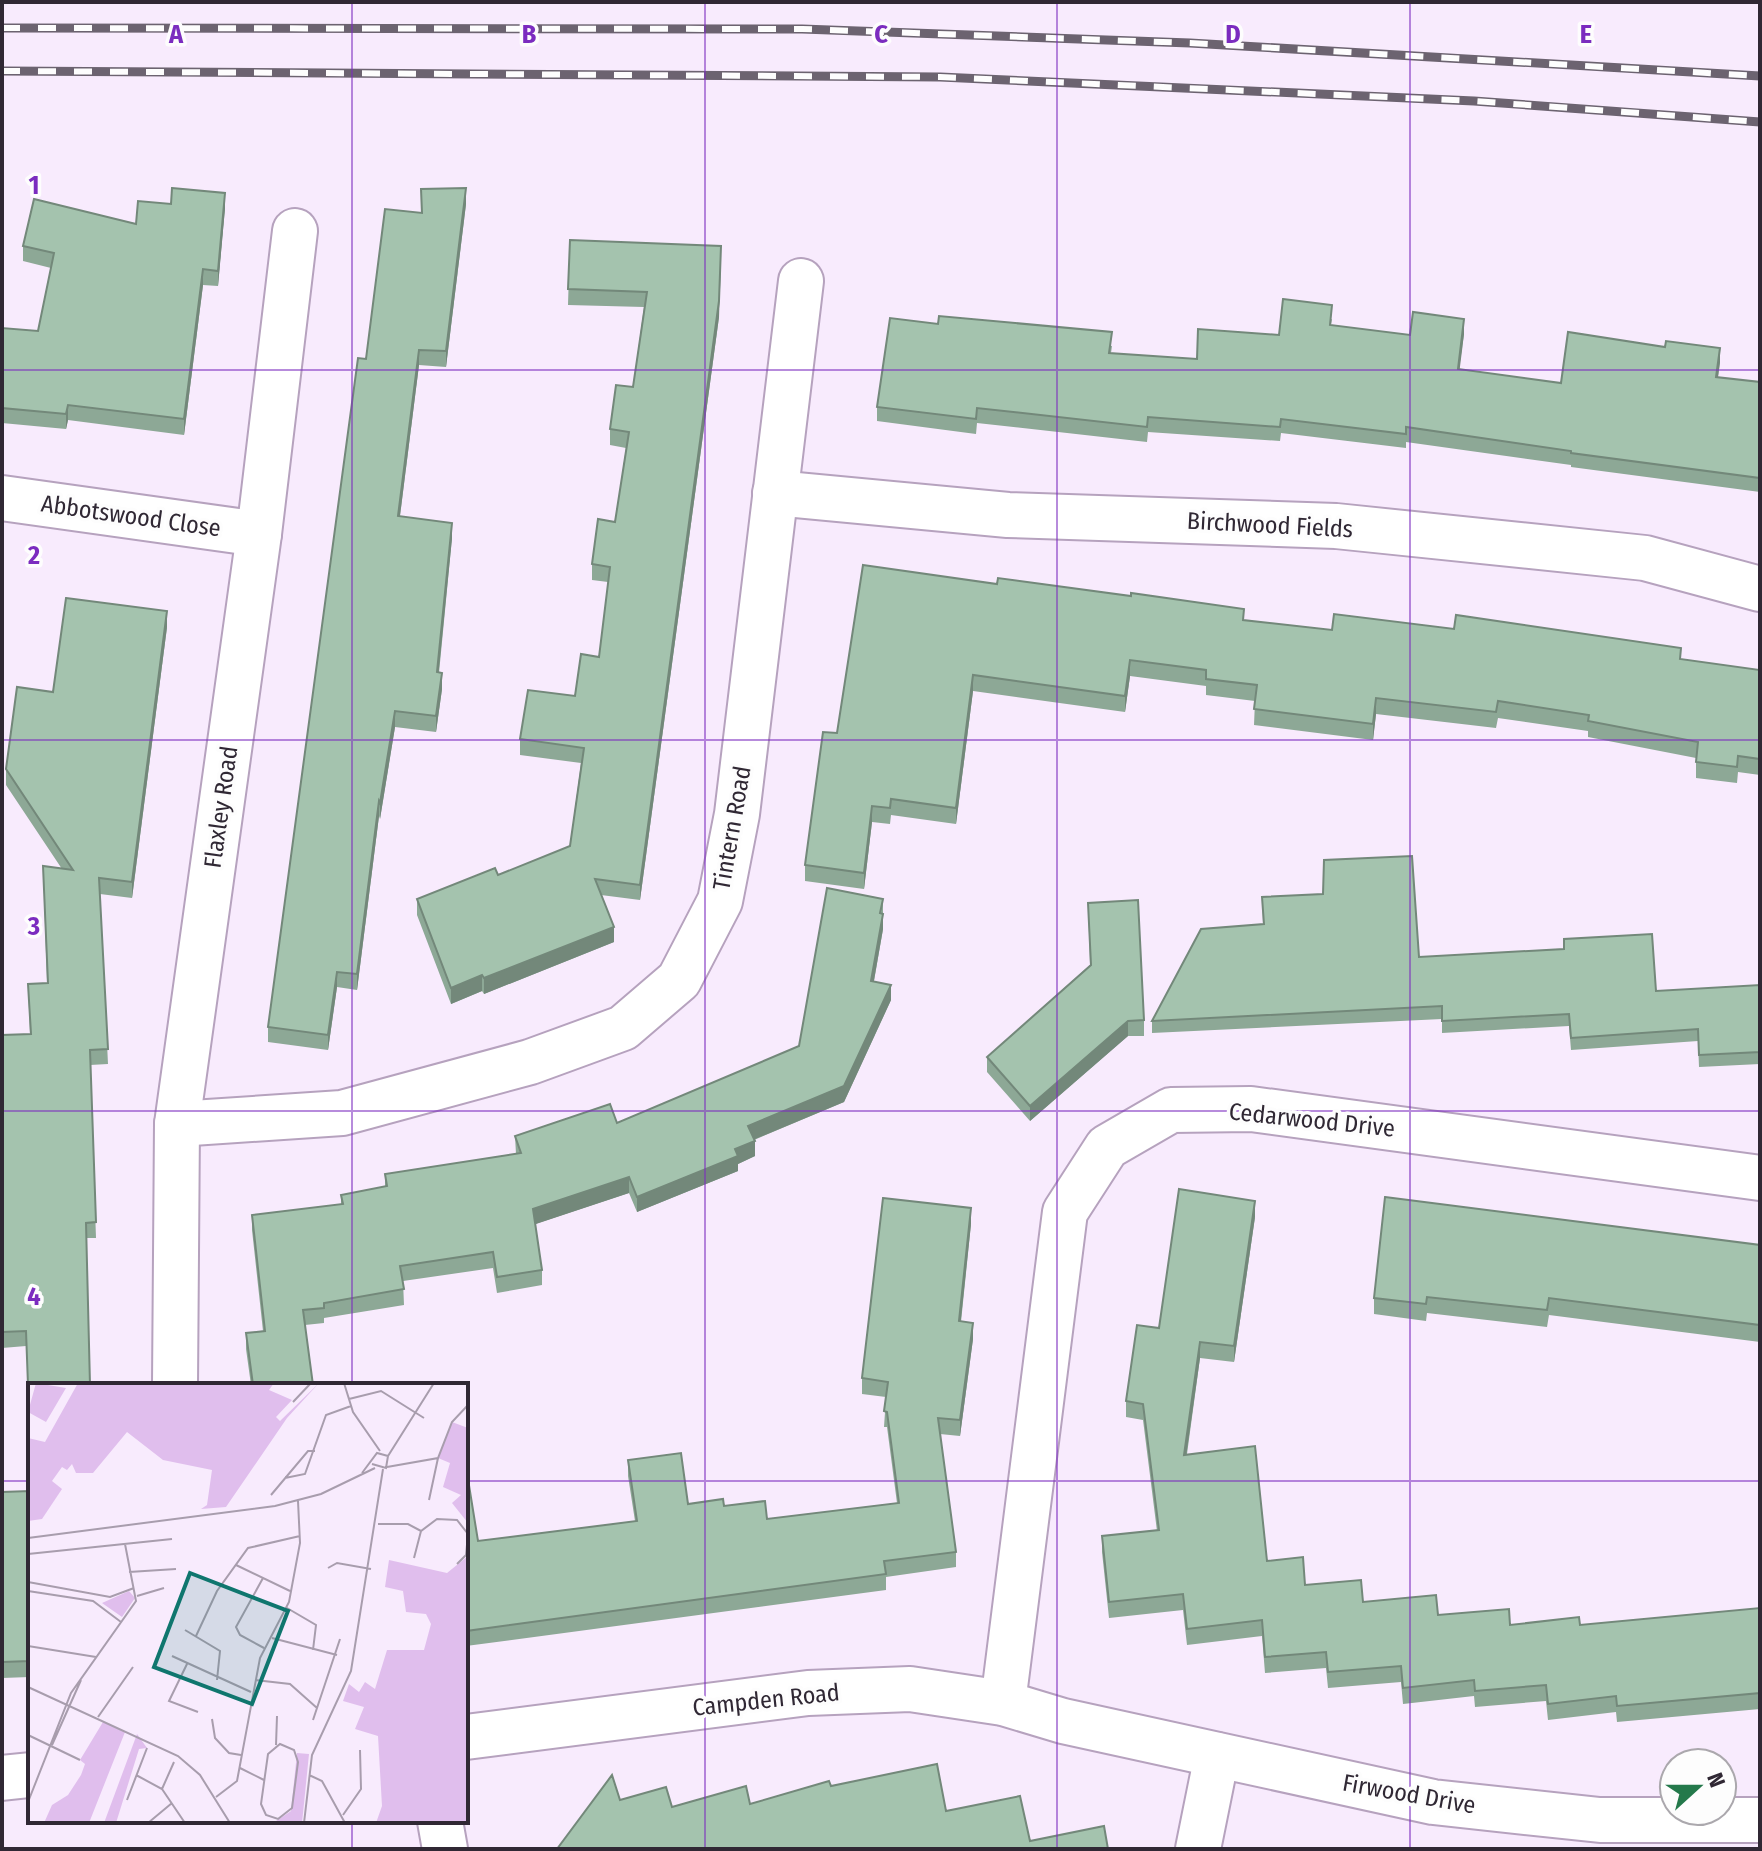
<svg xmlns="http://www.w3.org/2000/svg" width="1762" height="1851" font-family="'Fira Sans Condensed',sans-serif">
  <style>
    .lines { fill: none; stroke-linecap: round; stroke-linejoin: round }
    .street-casing { stroke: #b6a2be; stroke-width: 48 }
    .street { stroke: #fff; stroke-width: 44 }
    .rail-casing { stroke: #6c6370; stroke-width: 9 }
    .rail { stroke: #fdfdfd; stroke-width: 6; stroke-dasharray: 18; stroke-linecap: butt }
    .wall { fill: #8da896 }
    .shaded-wall { fill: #73887a }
    .building { fill: #a4c3ae; stroke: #73887a; stroke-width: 2 }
    .grid { fill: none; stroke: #7b2cbf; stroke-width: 2; stroke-opacity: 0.55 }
    .labels { text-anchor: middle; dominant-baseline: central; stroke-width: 7; stroke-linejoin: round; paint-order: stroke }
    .street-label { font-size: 24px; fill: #302834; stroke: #fdfdfd }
    .inset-road { fill: none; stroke: #a89dad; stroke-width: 2 }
    .view { fill: #0f766e; fill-opacity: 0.15; stroke: #0f766e; stroke-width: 4 }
    .inset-edge { fill: none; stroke: #302834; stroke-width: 4 }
    .grid-label { font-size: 26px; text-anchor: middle; font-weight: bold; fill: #7b2cbf; stroke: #fdfdfd; stroke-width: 7; stroke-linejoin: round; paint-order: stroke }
  </style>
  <rect width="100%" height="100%" fill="#f8ebfd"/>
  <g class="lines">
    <defs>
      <g id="street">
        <path d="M775,493L1008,515L1336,526L1645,558L1760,589"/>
        <path d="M2,498L259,534"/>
        <path d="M177,1124L342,1113L530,1062L623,1028L679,980L720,901L737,814L801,281"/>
        <path d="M175,1385L177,1124L259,534L295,231"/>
        <path d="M1003,1703L1065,1212L1107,1147L1171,1110L1251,1109L1760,1178"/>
        <path d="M466,1737L808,1693L910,1689L1003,1703L1063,1721L1433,1802L1600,1820H1760"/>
        <path d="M2,1778L30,1775"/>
        <path d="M440,1821L445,1849"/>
        <path d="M1198,1849L1217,1755"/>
      </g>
    </defs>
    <use href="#street" class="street-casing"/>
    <use href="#street" class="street"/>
    <defs>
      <g id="rail">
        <path d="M2,28L802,29L1190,43L1760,76"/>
        <path d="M2,71L940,77L1474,101L1760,122"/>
      </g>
    </defs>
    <use href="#rail" class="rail-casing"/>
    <use href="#rail" class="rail"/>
  </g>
  <g class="wall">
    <path d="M466,204L446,367L419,365L400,516L452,538L439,673L442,689L436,732L395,727L380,819L379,816L357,990L337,987L328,1050L268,1042V1027L421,213Z"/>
    <path d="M225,208L218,286L203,285L184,435L68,420L66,429L2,423V328L38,331L51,268L23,261V246Z"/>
    <path d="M570,240L719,317L640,900L601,895L614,942L484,994L482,991L451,1004L417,915V899L498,875L570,846L581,763L520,755V739L575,696L599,657L608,582L592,580V564L615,522L626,448L610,445V429L633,387L644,307L568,305Z"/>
    <path d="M1332,319L1331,325L1410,335L1464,334L1459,369L1561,383L1720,362L1718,377L1760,382V492L1571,467V465L1406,442V448L1281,433L1280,441L1148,432L1147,442L977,423L976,434L877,421V407L938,324L1112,346L1111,353L1197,359Z"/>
    <path d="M863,565L1244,620L1332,630L1681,660L1760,670V775L1738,772L1737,783L1696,778V758L1588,737V731L1498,718L1496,728L1376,714L1373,740L1254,725L1255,701L1206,695V686L1130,676L1125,712L973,691L956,824L891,815L890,824L872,822L864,889L805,881V865L837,733Z"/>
    <path d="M167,627L132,898L100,894L108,1064L90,1065L96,1238H86L26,1346L2,1348V1035L30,1034L28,984L47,983L43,866L62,869L6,785V769L53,692Z"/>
    <path d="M1262,897L1419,957L1564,949V939L1656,991L1760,985V1064L1699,1067L1698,1041L1571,1050L1569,1026L1442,1033V1019L1152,1033V1021L1263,925Z"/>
    <path d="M883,899V929L874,981L891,1000L844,1102L754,1140L755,1156L738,1164V1171L637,1212L629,1193L535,1224L542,1270V1285L497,1293L493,1268L403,1281L404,1305L324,1318V1323L305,1325L313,1385H251L246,1349V1333L263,1331L252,1230V1215L341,1205V1195L385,1187V1174L516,1154L515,1136L617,1123L799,1046Z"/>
    <path d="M1088,903L1144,1020V1036H1128L1030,1121L987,1072V1057L1090,965Z"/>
    <path d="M1255,1217L1234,1362L1200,1358L1187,1454L1267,1561L1305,1585L1363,1602L1438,1615L1510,1625H1580L1760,1608V1709L1617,1722L1616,1712L1548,1720L1546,1701L1475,1707L1474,1696L1403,1704L1401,1682L1328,1688L1326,1668L1265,1673L1262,1636L1187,1645L1183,1610L1109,1618L1102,1552V1536L1157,1531L1143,1420L1126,1417V1401L1159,1328Z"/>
    <path d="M971,1224L961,1322L973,1339L960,1436L940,1434L956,1552V1567L886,1577V1590L466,1646V1480L478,1541L635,1521L628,1476V1460L688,1504L724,1506L767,1519L897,1503L887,1427H884L886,1397L862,1394V1378Z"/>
    <path d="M1760,1245V1342L1549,1315L1547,1327L1427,1313L1426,1321L1374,1314V1298Z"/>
    <path d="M30,1491V1677L2,1678V1492Z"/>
  </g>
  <g class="shaded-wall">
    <path d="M466,188V204L446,367V351Z"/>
    <path d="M225,193V208L218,286V271Z"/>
    <path d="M721,262L719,317L640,900V885Z"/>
    <path d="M203,269V285L184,435V419Z"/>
    <path d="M1464,319V334L1458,383V369Z"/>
    <path d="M1720,348V362L1716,391V377Z"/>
    <path d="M419,350V365L398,531V516Z"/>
    <path d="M68,405V420L66,429V414Z"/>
    <path d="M452,523V538L437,688V672Z"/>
    <path d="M167,611V627L132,898V882Z"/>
    <path d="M1130,660V676L1125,712V696Z"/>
    <path d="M442,673V689L436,732V716Z"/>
    <path d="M973,675V691L956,824V808Z"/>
    <path d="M1376,698V714L1373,740V724Z"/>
    <path d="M395,711V727L380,819V803Z"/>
    <path d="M379,801V816L357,990V974Z"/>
    <path d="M872,806V822L864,889V873Z"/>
    <path d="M883,914V929L871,997V981Z"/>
    <path d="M614,927V942L484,994V978Z"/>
    <path d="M337,972V987L328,1050V1035Z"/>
    <path d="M482,975V991L451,1004V988Z"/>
    <path d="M891,985V1000L844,1102L748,1142V1126Z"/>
    <path d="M1128,1021V1036L1030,1121V1106Z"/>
    <path d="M755,1141V1156L738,1164V1171L637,1212V1197L735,1149Z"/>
    <path d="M629,1177V1193L533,1225V1209Z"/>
    <path d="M1255,1201V1217L1234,1362V1346Z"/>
    <path d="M971,1208V1224L959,1337V1321Z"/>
    <path d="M973,1323V1339L960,1436V1420Z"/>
    <path d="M1200,1342V1358L1184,1471V1455Z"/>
  </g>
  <g class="building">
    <path d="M172,188L225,193L218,271L203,269L184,419L68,405L66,414L2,408V328L38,331L54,253L23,246L34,199L136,224L138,201L171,204Z"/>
    <path d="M466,188L446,351L419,350L398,516L452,523L437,672L442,673L436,716L395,711L380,803L379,801L357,974L337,972L328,1035L268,1027L358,358L366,359L385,209L422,213L421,189Z"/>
    <path d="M570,240L721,246L719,301L640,885L595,879L614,927L484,978L482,975L451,988L417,899L495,868L498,875L570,846L584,748L520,739L528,690L575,696L581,654L599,657L610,567L592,564L598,519L615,522L629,432L610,429L616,385L633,387L647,292L568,289Z"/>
    <path d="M1283,299L1332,305L1330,325L1410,335L1413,312L1464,319L1458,369L1561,383L1568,332L1665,347L1666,341L1720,348L1716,377L1760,382V478L1571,453V451L1406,427V434L1281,419L1280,427L1148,417L1147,427L977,408L976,419L877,407L890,318L938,324L939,316L1112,332L1109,353L1197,359L1198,329L1279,335Z"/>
    <path d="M863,565L997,584L998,578L1131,596V593L1244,609L1243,620L1332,630L1334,614L1454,629L1456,615L1681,648L1680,659L1760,670V759L1738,756L1737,767L1696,762L1698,742L1588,721L1589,715L1498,701L1496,712L1376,698L1373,724L1254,709L1257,685L1206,679V670L1130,660L1125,696L973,675L956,808L891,799L890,808L872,806L864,873L805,865L823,732L837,733Z"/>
    <path d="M66,598L167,611L132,882L99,878L108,1049L90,1050L96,1222L86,1223L90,1385H30V1440L26,1331L2,1332V1035L31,1034L28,984L48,983L43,866L73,870L6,769L17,687L53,692Z"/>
    <path d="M1412,856L1419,957L1564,949V939L1652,934L1656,991L1760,985V1052L1699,1055L1698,1029L1571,1038L1569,1014L1442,1021V1006L1152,1021L1201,929L1264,924L1262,897L1323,894L1324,860Z"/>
    <path d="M827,888L883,899L880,913L883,914L871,981L891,985L844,1086L748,1126L755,1141L735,1149L738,1156L637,1197L629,1177L533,1209L542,1270L497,1277L493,1252L400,1266L404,1289L324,1303V1308L303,1310L313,1385H253L246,1333L265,1331L252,1215L343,1204L341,1195L387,1186L385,1174L521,1153L515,1136L610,1104L617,1123L799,1046Z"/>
    <path d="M1138,900L1144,1020L1128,1021L1030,1106L987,1057L1091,965L1088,903Z"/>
    <path d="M1179,1189L1255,1201L1234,1346L1200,1342L1184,1455L1255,1446L1267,1561L1303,1557L1305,1585L1361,1580L1363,1602L1436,1595L1438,1615L1509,1609L1510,1625L1579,1617L1580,1625L1760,1608V1693L1617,1706L1616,1696L1548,1704L1546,1685L1475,1691L1474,1680L1403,1688L1401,1666L1328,1672L1326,1652L1265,1657L1262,1620L1187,1629L1183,1594L1109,1602L1102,1536L1159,1530L1143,1404L1126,1401L1137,1325L1159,1328Z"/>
    <path d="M1385,1197L1760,1245V1325L1549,1298L1547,1310L1427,1297L1426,1304L1374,1298Z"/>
    <path d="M883,1198L971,1208L959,1321L973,1323L960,1420L938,1418L956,1552L884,1561L886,1574L466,1631V1480L468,1479L478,1541L637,1521L628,1460L681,1453L688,1504L723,1499L724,1506L765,1501L767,1519L899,1503L887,1412L884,1411L888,1382L862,1378Z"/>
    <path d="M30,1491V1661L2,1662V1492Z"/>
    <path d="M937,1764L946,1811L1020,1796L1030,1841L1104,1826L1108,1849H557L612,1775L620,1800L666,1787L672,1807L746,1786L750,1804L829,1781L831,1786Z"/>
  </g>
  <path class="grid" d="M352,2V1385M705,2V1849M1057,2V1849M1410,2V1849M2,370H1760M2,740H1760M2,1111H1760M2,1481H30M466,1481H1760M352,1821V1849"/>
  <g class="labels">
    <g class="street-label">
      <text transform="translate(131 516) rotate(8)">Abbotswood Close</text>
      <text transform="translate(1270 525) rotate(3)">Birchwood Fields</text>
      <text transform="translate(221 807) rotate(-82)">Flaxley Road</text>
      <text transform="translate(732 828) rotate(-80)">Tintern Road</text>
      <text transform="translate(1312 1120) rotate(6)">Cedarwood Drive</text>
      <text transform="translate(766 1700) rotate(-6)">Campden Road</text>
      <text transform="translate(1409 1794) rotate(10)">Firwood Drive</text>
    </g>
  </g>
  <g transform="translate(28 1383)">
    <rect width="440" height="440" fill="#f8ebfd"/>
    <path d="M8,0L38,5L18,39L0,29ZM50,0H246L241,7L264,17L248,34L252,38L291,0L259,35L198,124L173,126L179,122L184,87L135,77L99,49L65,90H48L44,81L39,87L34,84L24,98L34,106L14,136L0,138V55L17,59ZM424,39L440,45V140L424,120L433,112L415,104L422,80L410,75ZM440,173V440H348L354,423L350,353L327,346L336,324L315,318L321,301L331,309L337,299L347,306L359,267H396L403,241L398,231L378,229L375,208L357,204L361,177L419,190ZM101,208L107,215L94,234L74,220ZM75,339L97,349L61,440H16L24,422L40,412L53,392L57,381L52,377ZM109,351L119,365L111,366L88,440H76ZM269,370L281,371L274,440H245L263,428Z" fill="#e0beed"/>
    <path class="inset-road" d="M316,0L325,29L352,68M321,16L353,8L396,35M265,19L283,0M360,73L406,0M359,84L410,75L424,39L440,22M334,90L349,70L360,73L358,85L344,81M257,95L277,91L298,32L323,23M243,112L280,68H287M401,117L410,75M350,141H380L393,148L409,136L429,137L440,151L438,172L429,181M0,155L247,123L293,111L347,85M0,171L144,156M386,175L393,148M208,182L262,208M300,185L309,180L343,186M101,189L148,186M235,195L208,244L212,252L236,265M0,199L82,214L106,205M0,208L65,218L93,239M109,213L136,205M259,225L288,242L285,267M157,247L192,268L189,297M168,253L189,208L220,165L272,153M244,255L309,272M0,263L68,274M144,273L223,309M159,281L141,318L170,329M227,297L262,301L289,325M0,304L150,373L172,392L202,440M70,334L105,284M184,336L187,355L201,370L213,372M285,337L312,256M0,352L52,377M252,361L266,367L270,379L264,425L250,436L238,432L233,421L240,371ZM24,362L53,297M248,362L249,333M212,385L236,397M108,392L134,406L157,440M281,392L294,398L317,440M134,406L146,379M188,414L209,398L232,275L261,219L272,160L270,118M99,417L119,365M0,419L43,310L108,218L97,161M315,432L333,406L332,367M120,440L144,420M276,440L284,372L323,288L355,86"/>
    <path class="view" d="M162,190L260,228L224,321L126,284Z"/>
    <rect width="440" height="440" class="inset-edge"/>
  </g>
  <g class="grid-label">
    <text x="176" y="43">A</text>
    <text x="529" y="43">B</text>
    <text x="881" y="43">C</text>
    <text x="1233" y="43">D</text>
    <text x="1586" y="43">E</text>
    <text x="34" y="194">1</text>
    <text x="34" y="564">2</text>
    <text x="34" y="935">3</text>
    <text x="34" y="1305">4</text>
  </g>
  <rect width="1762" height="1851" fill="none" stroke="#302834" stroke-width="8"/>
  <g transform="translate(1698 1787) rotate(69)"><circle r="38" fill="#fdfdfd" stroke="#aba8ad" stroke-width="2"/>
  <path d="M0-6L14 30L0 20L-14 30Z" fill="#24794b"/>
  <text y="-12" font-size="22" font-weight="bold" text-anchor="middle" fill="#302834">N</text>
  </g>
</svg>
